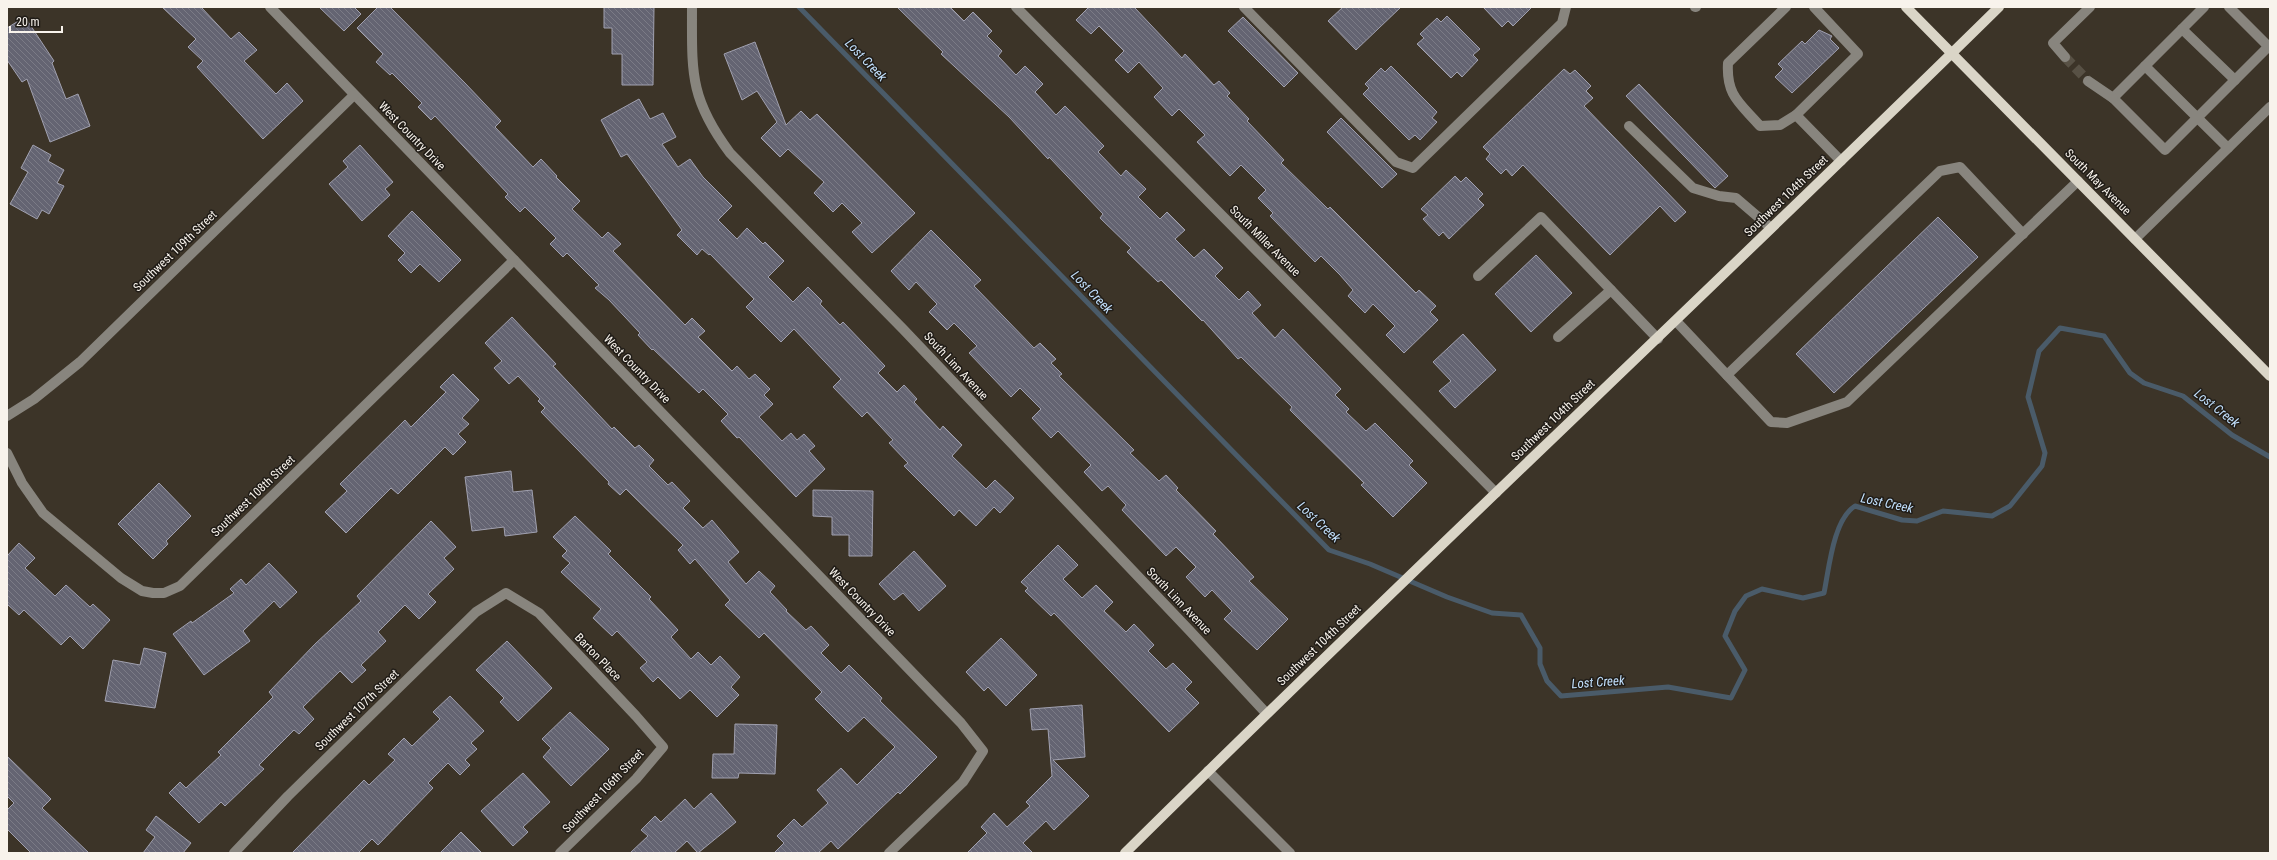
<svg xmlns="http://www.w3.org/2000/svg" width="2277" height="860" font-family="'Roboto Condensed',sans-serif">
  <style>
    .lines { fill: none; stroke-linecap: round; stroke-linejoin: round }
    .stream { stroke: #4a5b69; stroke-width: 5 }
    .building { fill: url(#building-back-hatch); stroke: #a1a1b0 }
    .minor-tunnel { stroke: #585145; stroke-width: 10; stroke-dasharray: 10 5; stroke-linecap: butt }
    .minor { stroke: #88857e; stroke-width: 10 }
    .major { stroke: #dad5c7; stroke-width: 10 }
    .labels { text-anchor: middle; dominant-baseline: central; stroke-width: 3; stroke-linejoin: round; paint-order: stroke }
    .street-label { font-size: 12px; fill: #f8f3ec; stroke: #201c17 }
    .water-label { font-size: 13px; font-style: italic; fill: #c2e0fd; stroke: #201c17 }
  </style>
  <defs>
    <pattern id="building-back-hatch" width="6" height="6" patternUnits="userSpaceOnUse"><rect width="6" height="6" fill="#646472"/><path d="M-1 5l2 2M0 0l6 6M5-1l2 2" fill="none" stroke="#7b7b86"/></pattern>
  </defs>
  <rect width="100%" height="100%" fill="#3c3428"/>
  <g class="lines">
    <path class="stream" d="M799,7L1329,550L1370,564L1447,597L1492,613L1521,615L1540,648V664L1547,681L1561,696L1668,687L1731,698L1745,670L1725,636L1735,611L1746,596L1762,589L1803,598L1824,593C1829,569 1833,520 1855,506L1902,520L1917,521L1943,511L1992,516L2010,506L2042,466L2045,453L2028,397L2039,351L2060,328L2104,336L2130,373L2144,383L2183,396L2232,435L2270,457"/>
  </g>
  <g class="building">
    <path d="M162,7H201L231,39L239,32L257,50L244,61L276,94L287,83L303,101L263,139L197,67L203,61L188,47L196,39Z"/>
    <path d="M319,7H354L361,14L344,31Z"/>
    <path d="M378,7H390L465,83L501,121L495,127L533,167L541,159L557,176L556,177L580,201L572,209L602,238L608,232L621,244L613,251L685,325L692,318L705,331L698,337L732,371L737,366L749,379L755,374L770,389L764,395L773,404L759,417L782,441L791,433L797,440L804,434L815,446L809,451L825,469L796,497L739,437L737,438L721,421L728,414L703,389L699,393L653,349L652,350L638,335L640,333L609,300L595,288L599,285L567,253L563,257L550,244L556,238L525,207L520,212L505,197L508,194L435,116L431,120L418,107L422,103L392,73L390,75L376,62L383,54L357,28Z"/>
    <path d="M604,7H654L653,85H622V54H612V28H604Z"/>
    <path d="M897,7H950L964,21L973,12L992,31L987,36L1002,51L998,56L1016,75L1025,66L1043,84L1035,92L1056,115L1065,106L1104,146L1098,152L1121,176L1126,170L1146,189L1138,197L1160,219L1167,212L1185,230L1175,239L1194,258L1204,249L1223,268L1215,276L1239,300L1248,291L1261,305L1252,313L1275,338L1283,329L1341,389L1335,395L1349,409L1346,412L1366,431L1375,423L1413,461L1409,465L1427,483L1393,517L1361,485L1364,483L1290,410L1292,407L1241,357L1238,359L1203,320L1202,321L1161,280L1158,282L1127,252L1131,248L1100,218L1103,214L1049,157L1048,159L1009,117L941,54L943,52Z"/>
    <path d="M1089,7H1134L1182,58L1185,54L1214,85L1219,81L1230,93L1227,96L1249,119L1247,121L1284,160L1281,163L1328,209L1330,207L1416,293L1419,290L1436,306L1430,312L1438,320L1404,353L1386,335L1395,326L1373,304L1365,313L1348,296L1353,290L1340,275L1321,256L1315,262L1270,216L1273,213L1258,198L1266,190L1241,165L1230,176L1197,142L1205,135L1179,109L1172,116L1154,97L1163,88L1139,62L1128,73L1115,60L1124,51L1099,26L1091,34L1076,20Z"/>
    <path d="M1343,7H1401L1356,50L1328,21Z"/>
    <path d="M1483,7H1532L1513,26L1508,21L1502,27Z"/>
    <path d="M1447,16L1480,49L1473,55L1478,60L1462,77L1457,72L1451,78L1417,44L1424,38L1420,34L1437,18L1441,22Z"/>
    <path d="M25,17L54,61L52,63L66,99L78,94L90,126L50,142L27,79L22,82L7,60V28Z"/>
    <path d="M1243,17L1298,73L1284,87L1228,31Z"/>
    <path d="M1819,30L1832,36L1830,39L1839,48L1792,93L1775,77L1783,69L1778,64L1802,41L1805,44Z"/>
    <path d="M755,42L786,125L801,111L810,120L817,114L915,213L872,253L852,232L862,223L842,203L833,212L814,193L824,182L788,149L780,157L761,138L777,122L757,91L742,100L724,54Z"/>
    <path d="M1391,66L1437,112L1432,118L1437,122L1420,140L1415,135L1409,140L1363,94L1369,88L1365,84L1381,68L1385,72Z"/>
    <path d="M1564,69L1570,74L1575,70L1591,86L1586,91L1593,98L1584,106L1686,212L1675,222L1660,206L1610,255L1523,165L1512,176L1506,169L1501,174L1486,159L1490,154L1483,147Z"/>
    <path d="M1639,84L1728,176L1715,188L1626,96Z"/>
    <path d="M639,99L650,119L663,113L676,137L662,144L678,167L690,159L703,177L732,206L718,220L737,239L747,228L763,244L765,242L784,261L768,277L793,302L808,287L822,301L820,304L840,325L843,322L885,366L878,373L897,392L904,385L917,399L914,402L940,430L943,426L962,445L952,456L986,489L995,480L1014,498L1000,513L994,507L976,526L959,510L954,516L904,466L908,463L889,443L893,440L867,412L862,417L833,387L841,379L794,329L781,342L746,307L754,299L710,254L709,255L702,249L697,255L677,235L682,230L627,154L621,157L601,120Z"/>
    <path d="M1341,118L1397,174L1382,188L1327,132Z"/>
    <path d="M33,145L51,155L48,161L64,170L57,183L64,186L49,214L42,210L37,219L10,204L28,172L21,168Z"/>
    <path d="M360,145L393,182L385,189L390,195L362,221L329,184L348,167L343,161Z"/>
    <path d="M1455,176L1461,182L1466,177L1483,194L1478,199L1484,205L1449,239L1443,232L1439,236L1423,219L1428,215L1421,209Z"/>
    <path d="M412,211L461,260L439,282L420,264L411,273L398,260L405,253L388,236Z"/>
    <path d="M1938,217L1978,257L1834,393L1796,354Z"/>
    <path d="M931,230L981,280L974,286L1034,348L1040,343L1056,359L1051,363L1062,374L1059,376L1134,450L1130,453L1159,481L1166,475L1178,488L1176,490L1216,531L1213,534L1254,577L1249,581L1288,619L1257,650L1224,619L1232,611L1212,590L1205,597L1186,577L1196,567L1176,547L1166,556L1122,510L1126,505L1108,486L1102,491L1084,472L1091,465L1058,431L1051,438L1032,418L1041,409L1020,388L1011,397L969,353L977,346L954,323L947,330L929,312L937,304L916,282L909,290L891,271Z"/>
    <path d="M1536,255L1572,293L1531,332L1495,294Z"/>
    <path d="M512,317L556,364L553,366L612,429L614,427L635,448L639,445L654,460L649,466L668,485L672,482L690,501L683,508L703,528L712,520L739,552L728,562L746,584L759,571L775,586L770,592L787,610L786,611L806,630L811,626L829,645L821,653L841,673L849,665L882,698L880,701L937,757L900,794L898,792L838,849L831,841L818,853H774L784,843L777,836L794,819L802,827L828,803L817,790L841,768L857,785L895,747L864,717L848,732L815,699L822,692L764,633L759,638L725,605L730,600L695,559L690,564L678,550L683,545L626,489L620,495L608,484L609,482L541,412L545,408L538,401L540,399L518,376L509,384L494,368L502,361L485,343Z"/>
    <path d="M1463,334L1496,370L1455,408L1439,391L1451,381L1433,362Z"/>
    <path d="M453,374L479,400L462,418L469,424L458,434L466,442L453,455L445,447L398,494L391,488L346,533L325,512L347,491L340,484L405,420L411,427L446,392L440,387Z"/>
    <path d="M511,471L513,492L532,490L537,532L505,536L504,527L472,531L465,477Z"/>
    <path d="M159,483L191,516L166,541L168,544L153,559L118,524Z"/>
    <path d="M813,490L873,491L872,556H849V535H832V517L813,516Z"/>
    <path d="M575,516L611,551L608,554L651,597L649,599L678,630L671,637L691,659L698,652L711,665L720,656L740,677L731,687L739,695L717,717L690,690L680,699L658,677L653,682L640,668L647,662L617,631L612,636L593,618L601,609L561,572L570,563L562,556L567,551L553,537Z"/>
    <path d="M431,521L456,547L444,558L454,569L428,594L436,602L419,619L405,605L378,632L386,641L361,665L366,670L352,683L340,671L303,707L314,719L299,734L294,730L259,765L264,769L249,783L225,806L221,802L199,823L169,793L180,782L186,788L221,755L218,752L273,697L269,692L315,644L361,601L357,596Z"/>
    <path d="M19,543L35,558L25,568L55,596L66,585L90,607L93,604L110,620L83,649L70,636L61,645L24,610L19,615L7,604V556Z"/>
    <path d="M1058,545L1078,565L1063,579L1082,598L1096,585L1113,602L1104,611L1126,632L1134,624L1154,645L1148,651L1166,669L1173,663L1192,682L1185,689L1199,703L1169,732L1054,613L1051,616L1025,591L1028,588L1021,582Z"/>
    <path d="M914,551L946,586L919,611L903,593L894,600L879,584Z"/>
    <path d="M269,563L297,592L280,608L274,601L243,631L250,641L204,675L173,634L191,621L192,623L234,593L230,589L241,579L246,585Z"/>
    <path d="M1001,638L1037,675L1006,706L988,687L984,691L966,672Z"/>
    <path d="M507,641L552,688L518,721L500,702L504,698L476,670Z"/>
    <path d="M144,648L166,653L155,708L105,701L113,660L140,665Z"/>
    <path d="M450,696L484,731L471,743L477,749L465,760L470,765L460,775L448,763L428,783L433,788L378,845L372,839L358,853H292L364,780L369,785L395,760L388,754L404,738L412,746L440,719L433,712Z"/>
    <path d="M1082,705L1085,757L1053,760L1089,796L1054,830L1046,821L1023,843L1033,853H967L987,833L981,827L994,813L1007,827L1030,806L1026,802L1052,776L1048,729L1032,730L1030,709Z"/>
    <path d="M570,712L609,749L571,786L543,757L551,748L542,739Z"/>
    <path d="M735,724L777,725L775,774L739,773L738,778H712L713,754H734Z"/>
    <path d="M7,756L51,799L42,808L89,853H31L7,829V810L14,803L7,796Z"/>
    <path d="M523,773L550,802L523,827L528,832L513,846L481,811Z"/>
    <path d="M711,793L736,822L698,853L687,841L674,853H630L648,836L641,830L655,816L661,822L685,799L694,809Z"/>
    <path d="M156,816L191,843L183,853H143L155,837L146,830Z"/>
    <path d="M461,832L482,853H440Z"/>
  </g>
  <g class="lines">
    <path class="minor-tunnel" d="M2065,57L2088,81"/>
    <g class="minor">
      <path d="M270,7L961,723L983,751L963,782L889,853"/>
      <path d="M692,7C692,72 689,98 730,153L903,329L1189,630L1266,713"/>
      <path d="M1016,7L1496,493"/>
      <path d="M1244,7L1396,162L1413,168L1562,23L1566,7"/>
      <path d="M1695,7H1696"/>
      <path d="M1786,7L1728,63C1726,96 1740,103 1760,126L1780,125L1796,115L1858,54L1814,7"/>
      <path d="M2204,7L2113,98L2165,150L2270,45"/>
      <path d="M2229,7L2270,48"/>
      <path d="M2182,29L2235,80"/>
      <path d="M2065,57L2053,43L2090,7"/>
      <path d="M2145,66L2228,148"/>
      <path d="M2088,81L2113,98"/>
      <path d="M1796,115L1841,161"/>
      <path d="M1629,126L1693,188L1719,196L1736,198L1771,228"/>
      <path d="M2135,239L2270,107"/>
      <path d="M1478,276L1541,217L1658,339"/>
      <path d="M1676,321L1771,422L1787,423L1847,402L2078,181"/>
      <path d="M1558,337L1611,290"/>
      <path d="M1727,375L1940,171L1960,167L2023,234"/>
      <path d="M7,416L34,399L80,362L354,95"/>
      <path d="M7,453L22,483L43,513L121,578L142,591L153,593H164L180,586L514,260"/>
      <path d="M1208,771L1290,853"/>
      <path d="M234,853L288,796L476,612L506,593L539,613L636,716L663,747L636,779L560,853"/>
    </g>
    <g class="major">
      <path d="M1906,7L2270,376"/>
      <path d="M1125,853C1413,568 1710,291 1999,7"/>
    </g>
  </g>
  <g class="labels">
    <g class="street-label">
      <text transform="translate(412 136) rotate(46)">West Country Drive</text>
      <text transform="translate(2098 182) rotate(45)">South May Avenue</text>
      <text transform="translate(1786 196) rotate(-44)">Southwest 104th Street</text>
      <text transform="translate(1265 241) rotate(45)">South Miller Avenue</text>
      <text transform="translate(175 251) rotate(-44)">Southwest 109th Street</text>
      <text transform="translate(956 366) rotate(47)">South Linn Avenue</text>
      <text transform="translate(637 369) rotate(46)">West Country Drive</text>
      <text transform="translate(1553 420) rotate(-44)">Southwest 104th Street</text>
      <text transform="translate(253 496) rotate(-44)">Southwest 108th Street</text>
      <text transform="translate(1179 601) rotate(46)">South Linn Avenue</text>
      <text transform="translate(862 602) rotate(46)">West Country Drive</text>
      <text transform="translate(1319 645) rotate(-44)">Southwest 104th Street</text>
      <text transform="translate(598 657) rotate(46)">Barton Place</text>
      <text transform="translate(357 710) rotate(-44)">Southwest 107th Street</text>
      <text transform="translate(603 791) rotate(-46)">Southwest 106th Street</text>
    </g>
    <g class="water-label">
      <text transform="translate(866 60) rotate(46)">Lost Creek</text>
      <text transform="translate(1092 292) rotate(46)">Lost Creek</text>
      <text transform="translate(2217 408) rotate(38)">Lost Creek</text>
      <text transform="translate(1887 503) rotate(12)">Lost Creek</text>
      <text transform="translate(1319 522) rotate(43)">Lost Creek</text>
      <text transform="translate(1598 682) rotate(-4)">Lost Creek</text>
    </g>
  </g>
  <rect width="2277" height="860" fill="none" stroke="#f8f3ec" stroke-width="16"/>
  <path d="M10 26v6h52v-6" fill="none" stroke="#f8f3ec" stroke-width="2"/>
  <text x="16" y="26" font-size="12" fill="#f8f3ec" stroke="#201c17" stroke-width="3" paint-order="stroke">20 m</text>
</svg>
